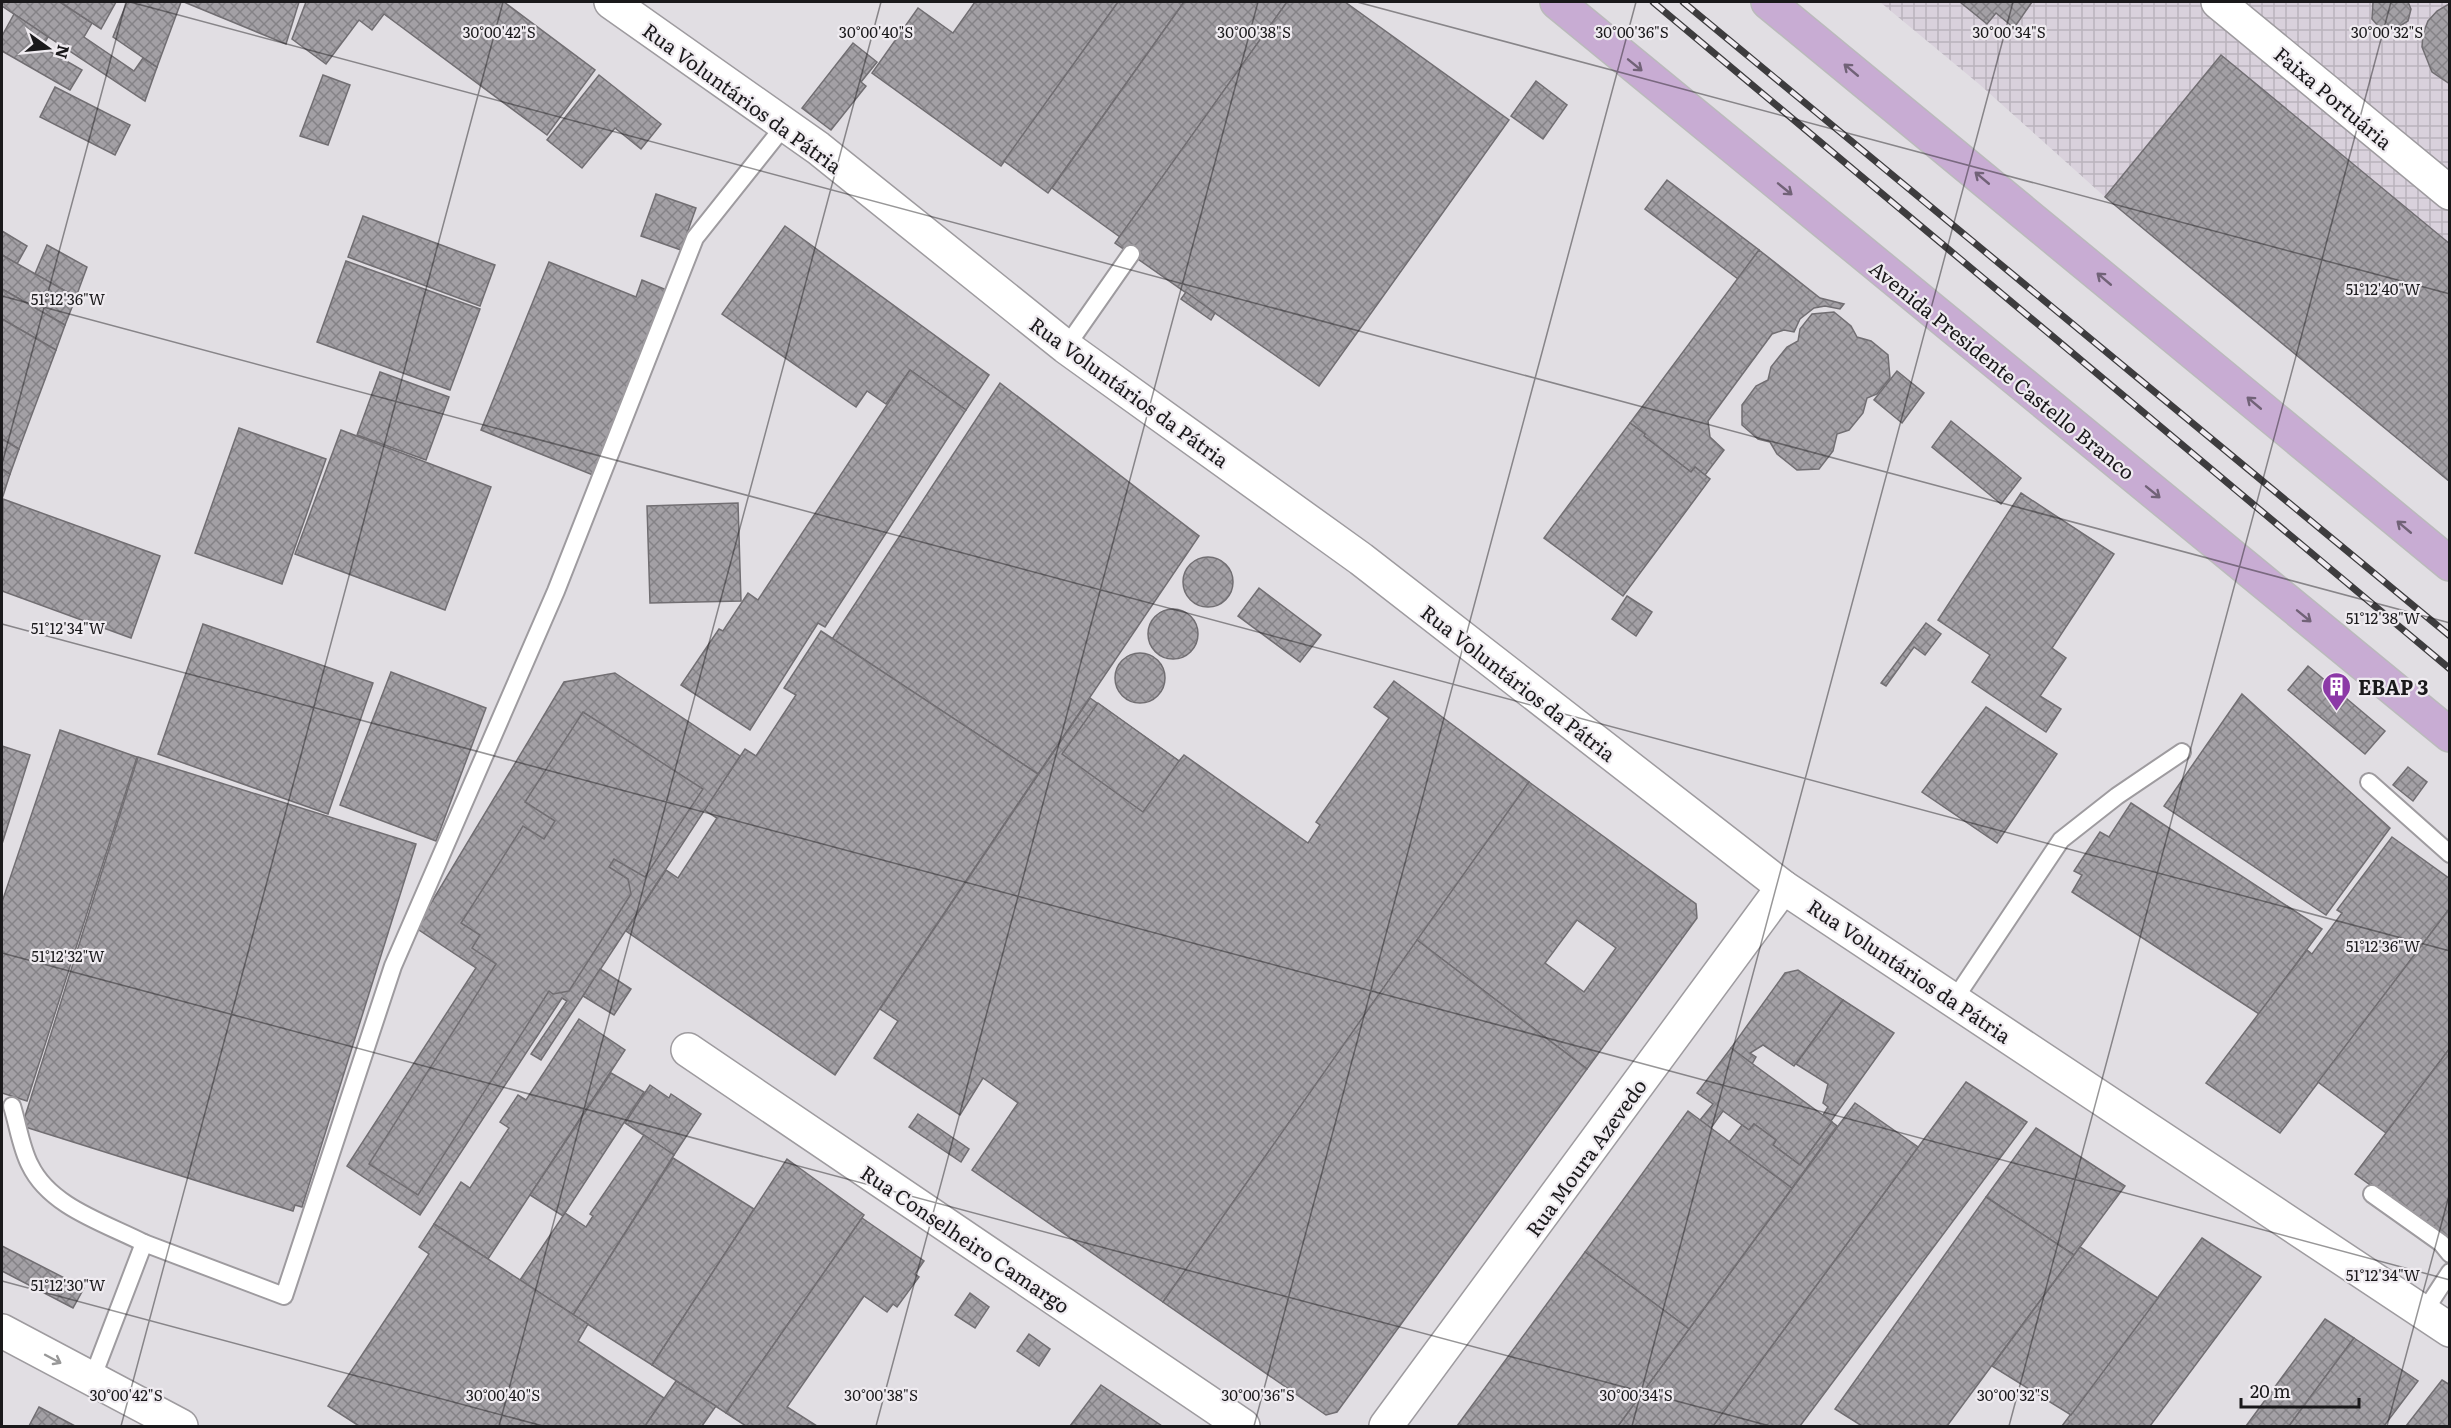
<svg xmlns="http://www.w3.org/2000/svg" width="2451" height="1428" font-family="Literata,serif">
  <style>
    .industrial { fill: url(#industrial-grid) }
    .building { fill: url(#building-cross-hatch); stroke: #716e72; stroke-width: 1.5; fill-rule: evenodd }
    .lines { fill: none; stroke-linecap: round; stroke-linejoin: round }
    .service-casing { stroke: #9e9b9f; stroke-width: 20 }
    .minor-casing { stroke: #9e9b9f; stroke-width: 36 }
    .secondary-casing { stroke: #9e9b9f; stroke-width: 36 }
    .primary-casing { stroke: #bababb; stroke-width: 36 }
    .service { stroke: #fff; stroke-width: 16 }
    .minor { stroke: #fff; stroke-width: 33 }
    .secondary { stroke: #fff; stroke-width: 33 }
    .primary { stroke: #c8acd3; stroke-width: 33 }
    .rail-casing { stroke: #3d3c3e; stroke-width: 7 }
    .rail { stroke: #efebf0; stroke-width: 4.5; stroke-dasharray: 14; stroke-linecap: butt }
    .oneway { stroke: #716277 }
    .oneway2 { stroke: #989898 }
    .ticks { fill: none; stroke: #1a191b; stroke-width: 1.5; stroke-opacity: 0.45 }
    .labels { text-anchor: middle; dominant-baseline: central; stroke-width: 4.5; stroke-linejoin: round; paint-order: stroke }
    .street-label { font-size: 20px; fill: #1a191b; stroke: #efebf0 }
    .poi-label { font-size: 20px; font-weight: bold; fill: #1a191b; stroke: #efebf0; text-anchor: start }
    .ticks-label { font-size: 15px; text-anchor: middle; fill: #1a191b; stroke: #efebf0; stroke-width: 4.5; stroke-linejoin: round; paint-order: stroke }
  </style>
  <defs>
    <pattern id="industrial-grid" width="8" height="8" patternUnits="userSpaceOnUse" patternTransform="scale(1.5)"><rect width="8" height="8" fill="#d9d1dc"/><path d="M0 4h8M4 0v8" fill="none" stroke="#bab3bc"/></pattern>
    <pattern id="building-cross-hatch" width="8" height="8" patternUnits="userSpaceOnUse" patternTransform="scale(1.5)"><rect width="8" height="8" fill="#a3a0a5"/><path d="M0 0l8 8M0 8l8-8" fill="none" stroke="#848286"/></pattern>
  </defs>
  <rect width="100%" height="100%" fill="#e1dee3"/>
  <path class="industrial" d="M1880,2H2449V482L2105,197L1979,84Z"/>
  <g class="building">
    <path d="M2,2H60L92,23L84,37L134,71L143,58L157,67L145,101L2,6Z"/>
    <path d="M60,2H116L101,29Z"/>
    <path d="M127,2H181L157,67L113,37Z"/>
    <path d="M184,2H299L286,44Z"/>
    <path d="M306,2H504L595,70L547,135L384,14L372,30L359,20L326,64L292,39Z"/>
    <path d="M975,2H1118L1001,166L872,73L918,8L953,33Z"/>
    <path d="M1118,2H1184L1048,193L1004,161Z"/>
    <path d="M1184,2H1287L1120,237L1052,188Z"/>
    <path d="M1287,2H1345L1509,120L1319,386L1115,243Z"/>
    <path d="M1960,2H2032L2014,28L1996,13L1987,24Z"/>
    <path d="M2373,2H2408L2411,9L2408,21L2392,31L2380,28L2372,19Z"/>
    <path d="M2449,4H2450V84L2432,72L2422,47L2423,34L2428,21L2437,11Z"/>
    <path d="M14,14L48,37L42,47L82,70L70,90L2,51V36Z"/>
    <path d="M853,43L877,62L861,82L866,86L831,130L802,108Z"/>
    <path d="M2221,55L2450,244V482L2105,197Z"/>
    <path d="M323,75L350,85L328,145L300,136Z"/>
    <path d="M599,75L661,124L641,149L615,128L582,168L547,140Z"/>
    <path d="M1536,81L1567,105L1543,139L1511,116Z"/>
    <path d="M55,87L130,125L115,155L40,117Z"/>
    <path d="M1667,180L1759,250L1738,279L1645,209Z"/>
    <path d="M656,194L696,208L681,250L641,236Z"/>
    <path d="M363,216L495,265L480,306L348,257Z"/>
    <path d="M785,226L989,375L966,410L910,370L886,404L867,391L856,407L722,314Z"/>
    <path d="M2,231L27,246L17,264L2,255Z"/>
    <path d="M47,245L87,267L76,297L35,274Z"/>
    <path d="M1759,250L1820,298L1844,304L1840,309L1825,306L1814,308L1800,319L1794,332L1784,330L1772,334L1708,421L1710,437L1724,450L1705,475L1695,467L1691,472L1644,436L1645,434L1630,423Z"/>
    <path d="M2,255L76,297L65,325L2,289Z"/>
    <path d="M346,261L480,309L450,390L317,342Z"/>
    <path d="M549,262L636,297L642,280L669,291L593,475L481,430Z"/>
    <path d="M2,289L65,325L56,350L2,319Z"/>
    <path d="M1186,292L1215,313L1211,320L1181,299Z"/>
    <path d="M1834,312L1851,326L1857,337L1871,341L1888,355L1890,378L1877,394L1867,398L1863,413L1849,430L1837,434L1833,451L1819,469L1797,470L1777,454L1770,442L1758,439L1742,425V405L1756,386L1768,380L1771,367L1787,347L1798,341L1800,329L1812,314Z"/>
    <path d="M2,319L56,350L19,449L2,439Z"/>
    <path d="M910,370L966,410L825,627L818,623L750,730L681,685L719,629L723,631L748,593L758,600Z"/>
    <path d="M1897,371L1924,393L1902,423L1874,400Z"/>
    <path d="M380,372L449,397L426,460L357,435Z"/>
    <path d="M1000,383L1199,536L1038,774L832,639Z"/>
    <path d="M1951,421L2021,478L2001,504L1932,447Z"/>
    <path d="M1630,423L1645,434L1644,436L1691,472L1695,467L1710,479L1623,596L1544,538Z"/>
    <path d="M239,428L326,459L282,584L195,553Z"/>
    <path d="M341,430L491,487L445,610L295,554Z"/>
    <path d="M2,439L19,449L10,474L2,469Z"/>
    <path d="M2,469L10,474L2,499Z"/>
    <path d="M2021,493L2114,554L2052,648L2066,658L2040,696L2061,709L2046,732L1972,682L1990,655L1938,620Z"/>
    <path d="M3,499L160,556L131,638L2,591Z"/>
    <path d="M738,503L741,601L650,603L647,506Z"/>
    <circle cx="1208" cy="582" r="25"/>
    <path d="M1259,588L1321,635L1300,662L1238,616Z"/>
    <path d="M1627,596L1652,612L1636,636L1612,619Z"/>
    <circle cx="1173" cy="634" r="25"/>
    <path d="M1926,623L1941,634L1925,655L1914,647L1886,686L1881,683Z"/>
    <path d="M203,624L373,683L328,814L158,754Z"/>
    <path d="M821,631L1038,774L835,1075L626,931L666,870L678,878L717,818L704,810L745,749L756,756L796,695L784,688Z"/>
    <circle cx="1140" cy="678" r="25"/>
    <path d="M2308,666L2385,731L2365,754L2288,690Z"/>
    <path d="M391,672L486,708L436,841L340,805Z"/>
    <path d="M615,673L740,756L541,1060L531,1054L567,1001L562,998L420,1215L347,1166L476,968L416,928L564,682Z"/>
    <path d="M1394,681L1529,782L1163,1302L972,1170L1018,1103L983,1078L960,1115L874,1058L898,1021L880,1009L1090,698L1179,761L1184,755L1308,843L1320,825L1316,822L1389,718L1374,707Z"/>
    <path d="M2242,694L2390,828L2326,915L2164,806Z"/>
    <path d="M1098,703L1179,761L1143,812L1062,754Z"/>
    <path d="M1986,707L2057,754L1997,843L1922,792Z"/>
    <path d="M583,712L703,789L645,877L614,859L609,867L628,879L631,894L569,991L553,994L549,991L418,1195L369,1164L496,964L472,948L480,935L461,923L523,826L544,839L555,821L525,802Z"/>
    <path d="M60,730L137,757L27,1101L2,1093V902Z"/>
    <path d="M2,746L30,755L2,844Z"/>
    <path d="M138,757L416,844L302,1207L295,1205L293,1211L22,1126Z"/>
    <path d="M2408,767L2427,782L2413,801L2393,785Z"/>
    <path d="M1529,782L1696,904L1697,918L1587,1069L1417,940ZM1577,920L1616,948L1584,992L1545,963Z"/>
    <path d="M2131,803L2322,929L2259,1014L2072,892L2082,875L2074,871L2100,832L2109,837Z"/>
    <path d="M2392,837L2450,879V908L2280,1133L2206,1083L2307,950L2312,954L2342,913L2337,910Z"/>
    <path d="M2450,908V1048L2386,1133L2318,1082Z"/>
    <path d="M1417,940L1587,1069L1337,1412L1326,1415L1163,1302Z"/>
    <path d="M600,969L631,989L614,1015L583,996Z"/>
    <path d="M1798,970L1843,1000L1794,1066L1763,1045L1750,1053L1756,1057L1752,1064L1731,1048L1785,973Z"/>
    <path d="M1843,1000L1894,1033L1831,1121L1823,1115L1828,1107L1823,1103L1828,1084L1796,1064Z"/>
    <path d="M579,1019L625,1050L488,1259L434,1224L461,1182L470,1188L509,1128L500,1122L518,1095L526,1100Z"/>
    <path d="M1731,1048L1832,1122L1800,1165L1773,1145L1776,1140L1754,1124L1749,1130L1723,1111L1711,1128L1700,1120L1713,1104L1697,1093Z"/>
    <path d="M2450,1048V1242L2355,1174Z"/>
    <path d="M611,1073L644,1092L563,1216L530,1195Z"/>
    <path d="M1966,1082L2027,1122L1800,1426H1713Z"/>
    <path d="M650,1085L669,1098L671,1094L701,1114L674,1155L625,1123Z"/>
    <path d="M1855,1103L1918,1147L1713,1426H1618Z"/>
    <path d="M1688,1111L1792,1188L1689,1329L1585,1252Z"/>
    <path d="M918,1114L969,1149L961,1162L909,1127Z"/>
    <path d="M1832,1122L1837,1126L1792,1188L1729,1142L1742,1125L1749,1130L1754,1124L1776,1140L1773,1145L1800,1165Z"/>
    <path d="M2036,1128L2125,1186L2074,1255L1986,1197Z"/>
    <path d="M644,1135L674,1155L573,1315L520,1280L565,1213L586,1227L593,1216L590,1214Z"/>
    <path d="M673,1158L754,1209L652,1365L573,1315Z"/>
    <path d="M787,1159L864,1215L726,1413L652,1365Z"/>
    <path d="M1986,1197L2074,1255L1947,1426H1862L1835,1409Z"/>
    <path d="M862,1218L924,1261L915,1274L919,1277L897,1307L893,1304L887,1312L864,1296L787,1407L817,1426H746L726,1413Z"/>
    <path d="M434,1224L588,1324L578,1341L664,1398L645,1426H359L328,1406L429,1254L419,1247Z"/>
    <path d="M2202,1238L2261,1277L2150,1426H2062Z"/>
    <path d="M2,1246L84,1288L73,1308L2,1271Z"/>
    <path d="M2080,1247L2158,1298L2071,1415L1992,1366Z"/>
    <path d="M1585,1252L1689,1329L1618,1426H1457Z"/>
    <path d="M970,1293L989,1307L975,1328L955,1315Z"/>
    <path d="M2325,1319L2354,1338L2289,1426H2246Z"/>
    <path d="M1029,1334L1050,1349L1039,1366L1017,1351Z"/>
    <path d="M2354,1338L2418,1381L2384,1426H2289Z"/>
    <path d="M2442,1380L2450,1385V1426H2406Z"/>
    <path d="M676,1381L716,1406L702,1426H645Z"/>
    <path d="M1101,1385L1162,1426H1070Z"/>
    <path d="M39,1407L75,1426H29Z"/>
  </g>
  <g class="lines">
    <defs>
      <g id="service">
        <path d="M1066,347L1131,254"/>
        <path d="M2369,782L2450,854"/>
        <path d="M1954,1000L2061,840L2117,796L2182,752"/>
        <path d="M12,1106C18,1125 21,1148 30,1165C50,1207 105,1223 144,1243"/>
        <path d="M2372,1194L2441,1243L2450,1254"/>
        <path d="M2424,1312L2450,1272"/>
        <path d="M92,1379L144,1243L284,1296L393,966L556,591L695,238L785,125"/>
      </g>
      <g id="minor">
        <path d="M2218,2L2450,193"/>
        <path d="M688,1050L1243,1426"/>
        <path d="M2,1331L181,1426"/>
        <path d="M1386,1426L1783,887"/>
      </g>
      <path id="secondary" d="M611,2L818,148L1066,347L1361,559L1783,887L2450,1330"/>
      <g id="primary">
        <path d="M1557,2L2450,735"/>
        <path d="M1768,2L2450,564"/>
      </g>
    </defs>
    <use href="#service" class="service-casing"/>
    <use href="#minor" class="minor-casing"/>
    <use href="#secondary" class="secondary-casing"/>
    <use href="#primary" class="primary-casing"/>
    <use href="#service" class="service"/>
    <use href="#minor" class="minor"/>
    <use href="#secondary" class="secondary"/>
    <use href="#primary" class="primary"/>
    <defs>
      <g id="rail">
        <path d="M1653,2L2450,669"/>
        <path d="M1683,2L2450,636"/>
      </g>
    </defs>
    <use href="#rail" class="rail-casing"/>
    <use href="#rail" class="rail"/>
  </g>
  <defs><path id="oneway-shaft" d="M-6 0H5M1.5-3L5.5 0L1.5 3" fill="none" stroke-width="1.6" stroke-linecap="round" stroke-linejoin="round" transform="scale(1.5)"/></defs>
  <g class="oneway">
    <use href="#oneway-shaft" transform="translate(1635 65) rotate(39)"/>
    <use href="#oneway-shaft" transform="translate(1851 70) rotate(-140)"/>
    <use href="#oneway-shaft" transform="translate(1982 178) rotate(-140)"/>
    <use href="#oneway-shaft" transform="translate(1785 189) rotate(39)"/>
    <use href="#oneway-shaft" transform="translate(2104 279) rotate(-140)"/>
    <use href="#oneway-shaft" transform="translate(2254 403) rotate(-140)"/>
    <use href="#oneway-shaft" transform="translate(2153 492) rotate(39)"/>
    <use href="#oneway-shaft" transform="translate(2404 527) rotate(-140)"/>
    <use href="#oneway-shaft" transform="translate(2304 616) rotate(39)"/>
  </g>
  <use class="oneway2" href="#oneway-shaft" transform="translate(53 1359) rotate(28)"/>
  <path class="ticks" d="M130,2L2450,623M1357,2L2450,294M2,296L2450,951M2,464L126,2M2,624L2450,1280M2,953L1770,1426M2,1281L543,1426M121,1426L503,2M499,1426L881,2M876,1426L1258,2M1254,1426L1636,2M1632,1426L2013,2M2009,1426L2391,2M2387,1426L2450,1192"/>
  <defs>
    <symbol id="building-pin" viewBox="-11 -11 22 30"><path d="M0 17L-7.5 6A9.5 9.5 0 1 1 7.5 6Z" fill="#8c39a7" stroke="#efebf0"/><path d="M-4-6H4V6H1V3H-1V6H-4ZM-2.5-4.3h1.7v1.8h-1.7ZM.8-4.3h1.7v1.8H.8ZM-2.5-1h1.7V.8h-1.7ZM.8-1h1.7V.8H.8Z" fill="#fff"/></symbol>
  </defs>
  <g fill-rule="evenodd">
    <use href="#building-pin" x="2320" y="670" width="33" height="45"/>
  </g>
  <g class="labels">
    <g class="street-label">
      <text transform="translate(743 97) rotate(36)">Rua Voluntários da Pátria</text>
      <text transform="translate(2334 97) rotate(40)">Faixa Portuária</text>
      <text transform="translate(2003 369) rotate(39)">Avenida Presidente Castello Branco</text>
      <text transform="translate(1130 391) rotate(36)">Rua Voluntários da Pátria</text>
      <text transform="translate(1519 682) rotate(38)">Rua Voluntários da Pátria</text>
      <text transform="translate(1910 970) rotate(34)">Rua Voluntários da Pátria</text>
      <text transform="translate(1585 1157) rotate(-54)">Rua Moura Azevedo</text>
      <text transform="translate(966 1238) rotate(34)">Rua Conselheiro Camargo</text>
    </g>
    <g class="poi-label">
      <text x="2358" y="686">EBAP 3</text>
    </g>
  </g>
  <g class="ticks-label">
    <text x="499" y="38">30°00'42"S</text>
    <text x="876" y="38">30°00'40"S</text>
    <text x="1254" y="38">30°00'38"S</text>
    <text x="1632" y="38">30°00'36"S</text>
    <text x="2009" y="38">30°00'34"S</text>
    <text x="2387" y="38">30°00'32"S</text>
    <text x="2383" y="295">51°12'40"W</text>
    <text x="68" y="305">51°12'36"W</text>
    <text x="2383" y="624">51°12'38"W</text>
    <text x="68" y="634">51°12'34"W</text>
    <text x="2383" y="952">51°12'36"W</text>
    <text x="68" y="962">51°12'32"W</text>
    <text x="2383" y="1281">51°12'34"W</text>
    <text x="68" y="1291">51°12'30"W</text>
    <text x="126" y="1401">30°00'42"S</text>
    <text x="503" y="1401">30°00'40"S</text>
    <text x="881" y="1401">30°00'38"S</text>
    <text x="1258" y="1401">30°00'36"S</text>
    <text x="1636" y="1401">30°00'34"S</text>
    <text x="2013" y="1401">30°00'32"S</text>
  </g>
  <rect width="2451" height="1428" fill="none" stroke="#1a191b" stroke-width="6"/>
  <g transform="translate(48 48) rotate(105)" stroke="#efebf0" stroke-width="4.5" paint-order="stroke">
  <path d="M0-4.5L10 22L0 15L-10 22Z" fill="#1a191b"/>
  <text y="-9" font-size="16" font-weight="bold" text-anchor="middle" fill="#1a191b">N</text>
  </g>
  <path d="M2241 1398v9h118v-9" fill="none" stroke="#1a191b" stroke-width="3"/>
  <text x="2250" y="1398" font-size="18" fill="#1a191b" stroke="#efebf0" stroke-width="4.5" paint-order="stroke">20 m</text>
</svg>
